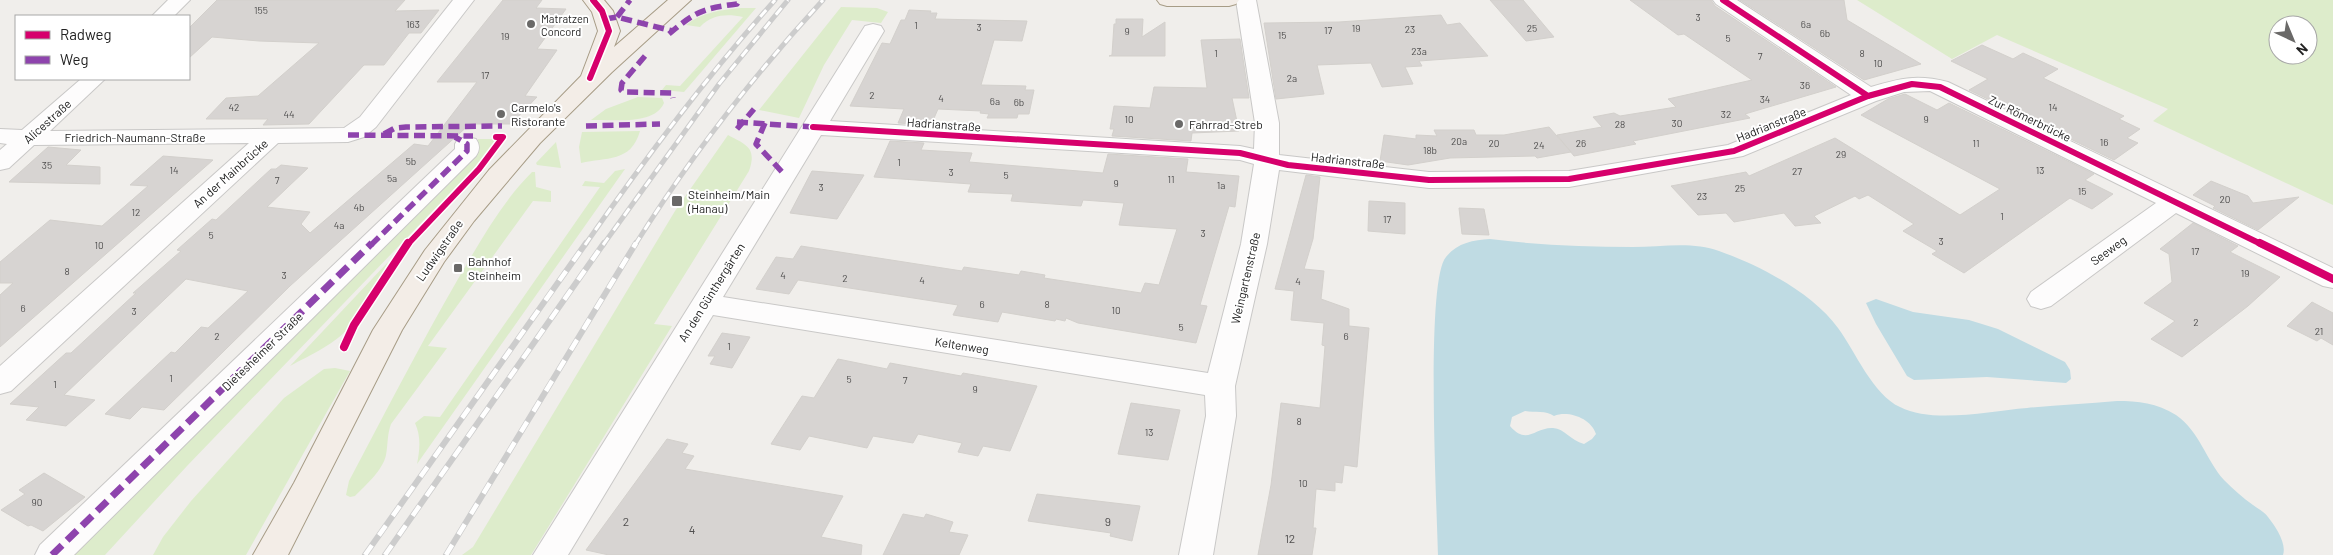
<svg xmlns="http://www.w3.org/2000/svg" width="2333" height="555" font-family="Barlow,sans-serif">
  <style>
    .grass { fill: #ddeccb; fill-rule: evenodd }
    .water { fill: #bfdbe3; fill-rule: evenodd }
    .building { fill: #d7d4d2; stroke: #d3d0cc }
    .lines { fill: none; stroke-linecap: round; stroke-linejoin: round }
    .minor-casing { stroke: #c9c8c7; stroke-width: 2 }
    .major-casing { stroke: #a79c86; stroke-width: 2 }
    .minor { fill: #fdfcfc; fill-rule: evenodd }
    .major { fill: #f3ede7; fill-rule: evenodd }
    .rail-far1-casing { stroke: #ccc; stroke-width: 5 }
    .rail-casing { stroke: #ccc; stroke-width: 6 }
    .rail-far1 { stroke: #fff; stroke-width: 3; stroke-dasharray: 9; stroke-linecap: butt }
    .rail { stroke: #fff; stroke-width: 4.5; stroke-dasharray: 12; stroke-linecap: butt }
    .quiet-far1 { stroke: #8e44ad; stroke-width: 5.5; stroke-dasharray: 11 5.5; stroke-linecap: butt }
    .quiet { stroke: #8e44ad; stroke-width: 7; stroke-dasharray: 14 7; stroke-linecap: butt }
    .cycleway-far1-casing { stroke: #fff; stroke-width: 9 }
    .cycleway-casing { stroke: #fff; stroke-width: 11 }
    .cycleway-far1 { stroke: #d6006c; stroke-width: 6 }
    .cycleway { stroke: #d6006c; stroke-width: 8 }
    .poi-dot { fill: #6a6968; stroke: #fff; stroke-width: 2 }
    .labels { text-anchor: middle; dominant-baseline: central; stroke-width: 4; stroke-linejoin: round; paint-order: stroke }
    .number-label { font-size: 10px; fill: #4f4e4e }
    .far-poi-label { font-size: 11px; fill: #222; stroke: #fff; text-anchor: start }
    .poi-label { font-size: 12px; fill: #222; stroke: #fff; text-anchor: start }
    .street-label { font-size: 12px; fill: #222; stroke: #fff }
    .near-number-label { font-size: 12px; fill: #4f4e4e }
  </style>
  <rect width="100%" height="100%" fill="#f0eeeb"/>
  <g class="grass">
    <path d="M1857,0H2333V205L2153,121L2168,109L1997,35L1952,59ZM2278,25H2308V55H2278Z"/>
    <path d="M841,7L877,8L888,12L881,23L852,20L824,65L799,118L759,110Z"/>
    <path d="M741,8H756L684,92L662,90L666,85L680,86L743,17C727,14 713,14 700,27L686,25C702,12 721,10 741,8Z"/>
    <path d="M638,97L662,98L664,103C654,126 613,119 591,120L606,109Z"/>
    <path d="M640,131C631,163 606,157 581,163L579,147L582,132Z"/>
    <path d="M728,135C747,145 757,148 749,171L654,324L672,326L531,555H462L473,547L675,211Z"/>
    <path d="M478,139H498L473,169L187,466L105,555H63L476,146Z"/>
    <path d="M556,142L561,168L537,165L536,163Z"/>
    <path d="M625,169L417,464C420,449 421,436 415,423L424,416L440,417L600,187L582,186L585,181L604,183L615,171Z"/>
    <path d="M532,172H535L536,187L551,191V202L533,201L428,346L447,348L391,424C387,435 388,444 386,455C383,470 365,486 355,496L350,497L346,495L349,481C385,413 420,345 458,279C480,242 501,203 532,172Z"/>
    <path d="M388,262C378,283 366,307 351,325C336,344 310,355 290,366Z"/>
    <path d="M335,368L350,371L246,555H153L163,537L191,501L284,398L324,369Z"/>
  </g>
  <g class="water">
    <path d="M1490,239C1537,245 1585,247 1633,247C1660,247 1693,241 1719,251C1759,265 1813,293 1838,328C1855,351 1873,395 1900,407C1933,424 1990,411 2027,408C2057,405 2087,404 2117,401C2138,401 2157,403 2176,415C2200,432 2206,460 2224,480C2233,489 2243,498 2253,505C2258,509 2265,512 2268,517C2275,526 2287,543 2283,555H1438C1437,511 1425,281 1446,257C1457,243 1473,240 1490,239ZM1525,411C1535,413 1546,410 1554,416C1568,410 1591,418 1596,434L1592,439L1584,444C1570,440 1565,429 1553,428C1535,427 1527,446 1510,426L1512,417Z"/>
    <path d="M1876,299L1913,312L1969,320L1998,329L2065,362L2070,370L2071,379L2066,383L1987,377L1914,380L1907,376L1876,324L1866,303Z"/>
  </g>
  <g class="building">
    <path d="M217,0H405L395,11L439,10L421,33H409L384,65H364L309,124L263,125L268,119H206L226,98L258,96L319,43L259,41L212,37L189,58V28Z"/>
    <path d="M503,0H542L536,8L566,9L537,49L557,50L525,96L537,97L511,124H470L290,286L164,410L142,407L130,419L105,414L171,352L175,353L201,327L208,328L248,291L186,279L64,395L95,400L66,426L26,420L39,407L10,404L66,353H71L136,293H133L181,251L177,250L212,219L216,220L271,169H276L281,165L308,168L267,207L310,212L301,224L310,233L414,144L428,146L477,82H437Z"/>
    <path d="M1490,0H1523L1554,37L1526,41Z"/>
    <path d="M1630,0H1711L1715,6L1836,87L1745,114L1750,118L1633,141L1636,144L1574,156L1557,135L1602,127L1593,117L1614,113L1620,116L1676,107L1668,99L1752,80L1684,34L1678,35Z"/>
    <path d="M1740,0H1844L1847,20L1921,64L1864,80Z"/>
    <path d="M909,10L931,11L930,13H937L935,19L1027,21L1022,41L994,40L981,85L1026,86L1025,90H1034L1029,114H1018L1017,118H987L989,114L980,113L981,111L938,109L931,125L898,123L904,109L850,106L882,43L890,44L901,20H905Z"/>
    <path d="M1441,15L1447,25L1460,23L1488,56L1419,61L1422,66L1405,67L1413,84L1382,87L1371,63L1317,65L1324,94L1276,99L1264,23L1339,22Z"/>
    <path d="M1116,19H1143L1142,37L1165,22V56H1109L1112,55L1114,24H1116Z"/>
    <path d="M1240,39L1249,98H1232L1239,131L1192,133L1191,141L1112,136L1114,129H1110L1114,106L1150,108L1154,87L1207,88L1201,40Z"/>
    <path d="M1982,45L2013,59L2023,53L2058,69L2043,78L2124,116L2119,119L2140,129L2127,138L2138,143L2114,160L1969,90L1988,79L1951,61Z"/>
    <path d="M1905,94L1937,110L1949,103L2094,174L2085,180L2113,194L2092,209L2070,198L1964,273L1932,254L1937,251L1903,231L1914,224L1868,195L1859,199L1855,196L1814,216L1821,223L1795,226L1784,213L1734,222L1726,213L1698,215L1671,186L1746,172L1749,176L1835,138L1960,215L2000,189L1861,115L1888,99Z"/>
    <path d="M1549,127L1571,152L1537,158L1535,156L1450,158L1408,165L1380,161L1384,135L1416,139V135L1437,136L1434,130H1474L1476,135H1504Z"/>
    <path d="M890,141L924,143L921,150L972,153L969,162L1103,173L1108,154L1188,159L1186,172L1239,176L1235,207L1229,206L1200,305L1207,306L1196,343L1078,323L1066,318L1065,321L1056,319L1055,321L1002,312L998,322L953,315L958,305L798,280L789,294L756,289L776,257L793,259L801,246L962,271L964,267L1019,275L1021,271L1045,275L1044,278L1141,293L1145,283L1159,285L1177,229L1119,225L1124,203L1083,200L1081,206L1011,201L1013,194L968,192L971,184L874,177Z"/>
    <path d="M48,147L81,150L66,165L100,167V184L9,182Z"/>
    <path d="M163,156L213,160L0,347V295L13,283H0V262L50,220L102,226L148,186L130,185Z"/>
    <path d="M812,171L864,175L837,219L790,213Z"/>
    <path d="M1306,175L1320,177L1313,239L1304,269L1324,271L1321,299L1349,309V326L1369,328L1357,467L1344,465L1342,483L1335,482V491L1316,489L1313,528H1316L1312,555H1258L1271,485L1281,403L1320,408L1325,346L1322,345L1324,323L1291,320L1294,291L1275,289Z"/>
    <path d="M2211,181L2248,196L2253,203L2299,197L2258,230L2213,208L2215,206L2193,195Z"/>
    <path d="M1369,201L1405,203V234L1368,231Z"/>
    <path d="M1459,208L1484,209L1489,235L1462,234Z"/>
    <path d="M2193,223L2238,246L2230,252L2280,277L2248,306L2182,357L2151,339L2175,321L2144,303L2172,282L2169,254L2160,249Z"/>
    <path d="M2312,302L2333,313V345L2321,338L2317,341L2287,326Z"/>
    <path d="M722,333L750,337L732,368L710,364L715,356H708Z"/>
    <path d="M838,359L887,369L890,363L961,376L963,373L1037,386L1010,451L983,446L978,456L958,452L962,443L918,434L913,443L873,436L867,448L809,436L800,450L771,444L802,396L814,398Z"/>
    <path d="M1131,403L1180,410L1168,460L1118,454Z"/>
    <path d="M667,439L688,444L682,453L694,456L685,469L843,496L821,537L862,545L861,555H609L586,550Z"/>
    <path d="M44,473L85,497L43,531L31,525L28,526L1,510L25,494L19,490Z"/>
    <path d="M1037,494L1140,506L1132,541L1110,536L1111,533L1028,521Z"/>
    <path d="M903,514L924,518L926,514L953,522L949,532L968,535L959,555H883Z"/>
  </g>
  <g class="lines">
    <defs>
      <g id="minor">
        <path d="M168,0H190L174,16H152Z"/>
        <path d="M453,0H474L376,127L364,137L348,142L278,143L11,391L0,394V366L249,143L34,145L9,168L0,170V150L7,144L0,143V129L22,130L81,79H105L50,131L344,128L360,117Z"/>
        <path d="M1236,0H1256L1279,123V155L1429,172L1569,171L1728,145L1851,95L1716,4L1713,0H1737L1871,87C1900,78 1918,74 1948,82L2333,268V288L2323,286L2176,213L2051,306L2041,309L2031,306L2027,299L2031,292L2156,203L1930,91L1904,92L1876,101L1743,156L1569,187L1429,188L1279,170L1267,244L1235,386L1236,416L1213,555H1179L1206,416L1205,395L713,315L568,555H533L865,26L873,24L881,26L884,31L830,121L1240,146L1254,149L1255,123ZM821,135L1240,160L1254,164L1241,244L1208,373L723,297Z"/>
        <path d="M467,137L476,139C480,145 480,150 476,156L74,555H35L40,545L455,149V144L458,139Z"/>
      </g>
      <g id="major">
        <path d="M583,0H604L613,11L620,31L614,47L668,0H691L612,72L540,143L474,221L444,262L402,330L288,555H253L294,483L373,330L425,250L489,170L581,76L598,31L592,12Z"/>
        <path d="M1157,0H1239L1236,4L1229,6H1167L1160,4Z"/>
      </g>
    </defs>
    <use href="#minor" class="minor-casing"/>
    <use href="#major" class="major-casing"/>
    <use href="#minor" class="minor"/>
    <use href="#major" class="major"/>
    <defs>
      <g id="rail-far1">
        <path d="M585,245C644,160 706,77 775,0"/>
        <path d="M603,245L719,84L788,0"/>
        <path d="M635,245C690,157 753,76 823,0"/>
      </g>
      <g id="rail">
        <path d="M365,555L586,243"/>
        <path d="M385,555L604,243"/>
        <path d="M446,555L636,243"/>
      </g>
    </defs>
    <use href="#rail-far1" class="rail-far1-casing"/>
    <use href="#rail" class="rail-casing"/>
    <use href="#rail-far1" class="rail-far1"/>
    <use href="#rail" class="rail"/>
    <g class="quiet-far1">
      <path d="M617,17L630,0"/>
      <path d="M605,19L617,17L673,31"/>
      <path d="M669,34C695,12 703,8 737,4L739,0"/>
      <path d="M645,56L622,83L621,90L623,92L672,93L673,98"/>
      <path d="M737,122L813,127"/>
      <path d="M765,123L756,144L784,174"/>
      <path d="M586,126L660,124"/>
      <path d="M737,129L754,109"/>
      <path d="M384,134L395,128L406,127L502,126"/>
      <path d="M348,135L473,136"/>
      <path d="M371,245L467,151V144L455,137"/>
    </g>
    <path class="quiet" d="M52,555L372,243"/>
    <defs>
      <g id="cycleway-far1">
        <path d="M1723,0L1868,96L1912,84L1940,87L2263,245"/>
        <path d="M590,78L609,31L602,11L593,0"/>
        <path d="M813,127L1240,153L1288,165L1429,180L1569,179L1734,151L1868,96"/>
        <path d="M407,245L479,169L503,137H496"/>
      </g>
      <g id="cycleway">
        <path d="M2260,243L2333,279"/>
        <path d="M344,347L354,325L408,243"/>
      </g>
    </defs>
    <use href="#cycleway-far1" class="cycleway-far1-casing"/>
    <use href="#cycleway" class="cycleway-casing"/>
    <use href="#cycleway-far1" class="cycleway-far1"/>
    <use href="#cycleway" class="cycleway"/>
  </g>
  <g class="poi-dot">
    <circle cx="531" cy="24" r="5"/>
    <circle cx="501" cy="114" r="5"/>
    <circle cx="1179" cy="124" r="5"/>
    <rect x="671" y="195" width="12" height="12" rx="2.5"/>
    <rect x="453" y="263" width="10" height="10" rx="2.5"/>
  </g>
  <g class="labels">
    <g class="number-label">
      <text x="261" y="10">155</text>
      <text x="1698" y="17">3</text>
      <text x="413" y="24">163</text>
      <text x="1806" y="24">6a</text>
      <text x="916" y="25">1</text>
      <text x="979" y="27">3</text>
      <text x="1356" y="28">19</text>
      <text x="1532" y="28">25</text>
      <text x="1410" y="29">23</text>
      <text x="1328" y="30">17</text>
      <text x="1127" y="31">9</text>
      <text x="1825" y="33">6b</text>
      <text x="1282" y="35">15</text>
      <text x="505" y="36">19</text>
      <text x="1728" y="38">5</text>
      <text x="1419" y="51">23a</text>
      <text x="1216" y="53">1</text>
      <text x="1862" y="53">8</text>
      <text x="1760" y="56">7</text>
      <text x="1878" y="63">10</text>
      <text x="485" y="75">17</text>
      <text x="1292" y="78">2a</text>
      <text x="1805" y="85">36</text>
      <text x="872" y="95">2</text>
      <text x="941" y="98">4</text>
      <text x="1765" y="99">34</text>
      <text x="995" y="101">6a</text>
      <text x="1019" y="102">6b</text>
      <text x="234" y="107">42</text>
      <text x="2053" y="107">14</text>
      <text x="289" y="114">44</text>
      <text x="1726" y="114">32</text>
      <text x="1129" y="119">10</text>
      <text x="1926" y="119">9</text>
      <text x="1677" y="123">30</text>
      <text x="1620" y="124">28</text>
      <text x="1459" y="141">20a</text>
      <text x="2104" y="142">16</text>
      <text x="1494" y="143">20</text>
      <text x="1581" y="143">26</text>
      <text x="1976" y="143">11</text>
      <text x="1539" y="145">24</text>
      <text x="1430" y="150">18b</text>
      <text x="1841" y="154">29</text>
      <text x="411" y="161">5b</text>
      <text x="899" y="162">1</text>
      <text x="47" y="165">35</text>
      <text x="174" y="170">14</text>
      <text x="2040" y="170">13</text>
      <text x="1797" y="171">27</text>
      <text x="951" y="172">3</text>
      <text x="1006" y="175">5</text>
      <text x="392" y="178">5a</text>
      <text x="1171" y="179">11</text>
      <text x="277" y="180">7</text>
      <text x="1116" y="183">9</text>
      <text x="1221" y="185">1a</text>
      <text x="821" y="187">3</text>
      <text x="1740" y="188">25</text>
      <text x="2082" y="191">15</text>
      <text x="1702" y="196">23</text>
      <text x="2225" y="199">20</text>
      <text x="359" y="207">4b</text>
      <text x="136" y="212">12</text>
      <text x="2002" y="216">1</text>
      <text x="1387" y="219">17</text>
      <text x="339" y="225">4a</text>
      <text x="1203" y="233">3</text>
      <text x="211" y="235">5</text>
      <text x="1941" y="241">3</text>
      <text x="99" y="245">10</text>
      <text x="2195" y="251">17</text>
      <text x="67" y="271">8</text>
      <text x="2245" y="273">19</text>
      <text x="284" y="275">3</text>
      <text x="783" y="275">4</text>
      <text x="845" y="278">2</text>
      <text x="922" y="280">4</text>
      <text x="1298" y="281">4</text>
      <text x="982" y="304">6</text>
      <text x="1047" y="304">8</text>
      <text x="23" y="308">6</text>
      <text x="1116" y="310">10</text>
      <text x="134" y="311">3</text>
      <text x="2196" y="322">2</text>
      <text x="1181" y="327">5</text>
      <text x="2319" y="331">21</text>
      <text x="217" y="336">2</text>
      <text x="1346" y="336">6</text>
      <text x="729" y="346">1</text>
      <text x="171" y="378">1</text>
      <text x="849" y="379">5</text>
      <text x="905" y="380">7</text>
      <text x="55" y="384">1</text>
      <text x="975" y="389">9</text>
      <text x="1299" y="421">8</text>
      <text x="1149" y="432">13</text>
      <text x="1303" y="483">10</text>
      <text x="37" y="502">90</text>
    </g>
    <g class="far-poi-label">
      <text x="541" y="18">Matratzen<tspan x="541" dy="13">Concord</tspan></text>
    </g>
    <g class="poi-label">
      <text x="511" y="107">Carmelo's<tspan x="511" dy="14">Ristorante</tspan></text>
      <text x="1189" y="124">Fahrrad-Streb</text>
      <text x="688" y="194">Steinheim/Main<tspan x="688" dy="14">(Hanau)</tspan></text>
      <text x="468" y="261">Bahnhof<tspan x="468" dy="14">Steinheim</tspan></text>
    </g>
    <g class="street-label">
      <text transform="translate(2030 118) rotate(26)">Zur Römerbrücke</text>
      <text transform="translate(47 121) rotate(-42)">Alicestraße</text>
      <text transform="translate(944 124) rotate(4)">Hadrianstraße</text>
      <text transform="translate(1771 124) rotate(-22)">Hadrianstraße</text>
      <text x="135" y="137">Friedrich-Naumann-Straße</text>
      <text transform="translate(1348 160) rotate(6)">Hadrianstraße</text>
      <text transform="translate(230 173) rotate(-42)">An der Mainbrücke</text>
      <text transform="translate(439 250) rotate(-55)">Ludwigstraße</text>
      <text transform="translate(2108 250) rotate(-36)">Seeweg</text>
      <text transform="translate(1245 278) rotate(-77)">Weingartenstraße</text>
      <text transform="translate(711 292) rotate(-58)">An den Günthergärten</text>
      <text transform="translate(962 345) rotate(9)">Keltenweg</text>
      <text transform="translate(262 351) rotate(-44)">Dietesheimer Straße</text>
    </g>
    <g class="near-number-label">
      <text x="626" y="521">2</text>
      <text x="1108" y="521">9</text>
      <text x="692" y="529">4</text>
      <text x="1290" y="538">12</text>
    </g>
  </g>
  <rect x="15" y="15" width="175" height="65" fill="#ffffff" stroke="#a7a7a7"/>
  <rect x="25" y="31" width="25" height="8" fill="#d6006c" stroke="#a7a7a7"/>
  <text x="60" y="40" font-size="15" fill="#222222">Radweg</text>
  <rect x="25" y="56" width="25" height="8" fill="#8e44ad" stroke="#a7a7a7"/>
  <text x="60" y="65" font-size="15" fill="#222222">Weg</text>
  <g transform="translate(2293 40) rotate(136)"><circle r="24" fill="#ffffff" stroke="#a7a7a7"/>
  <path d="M0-4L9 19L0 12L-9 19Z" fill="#6a6968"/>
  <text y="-8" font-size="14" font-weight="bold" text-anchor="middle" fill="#222222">N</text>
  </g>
</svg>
